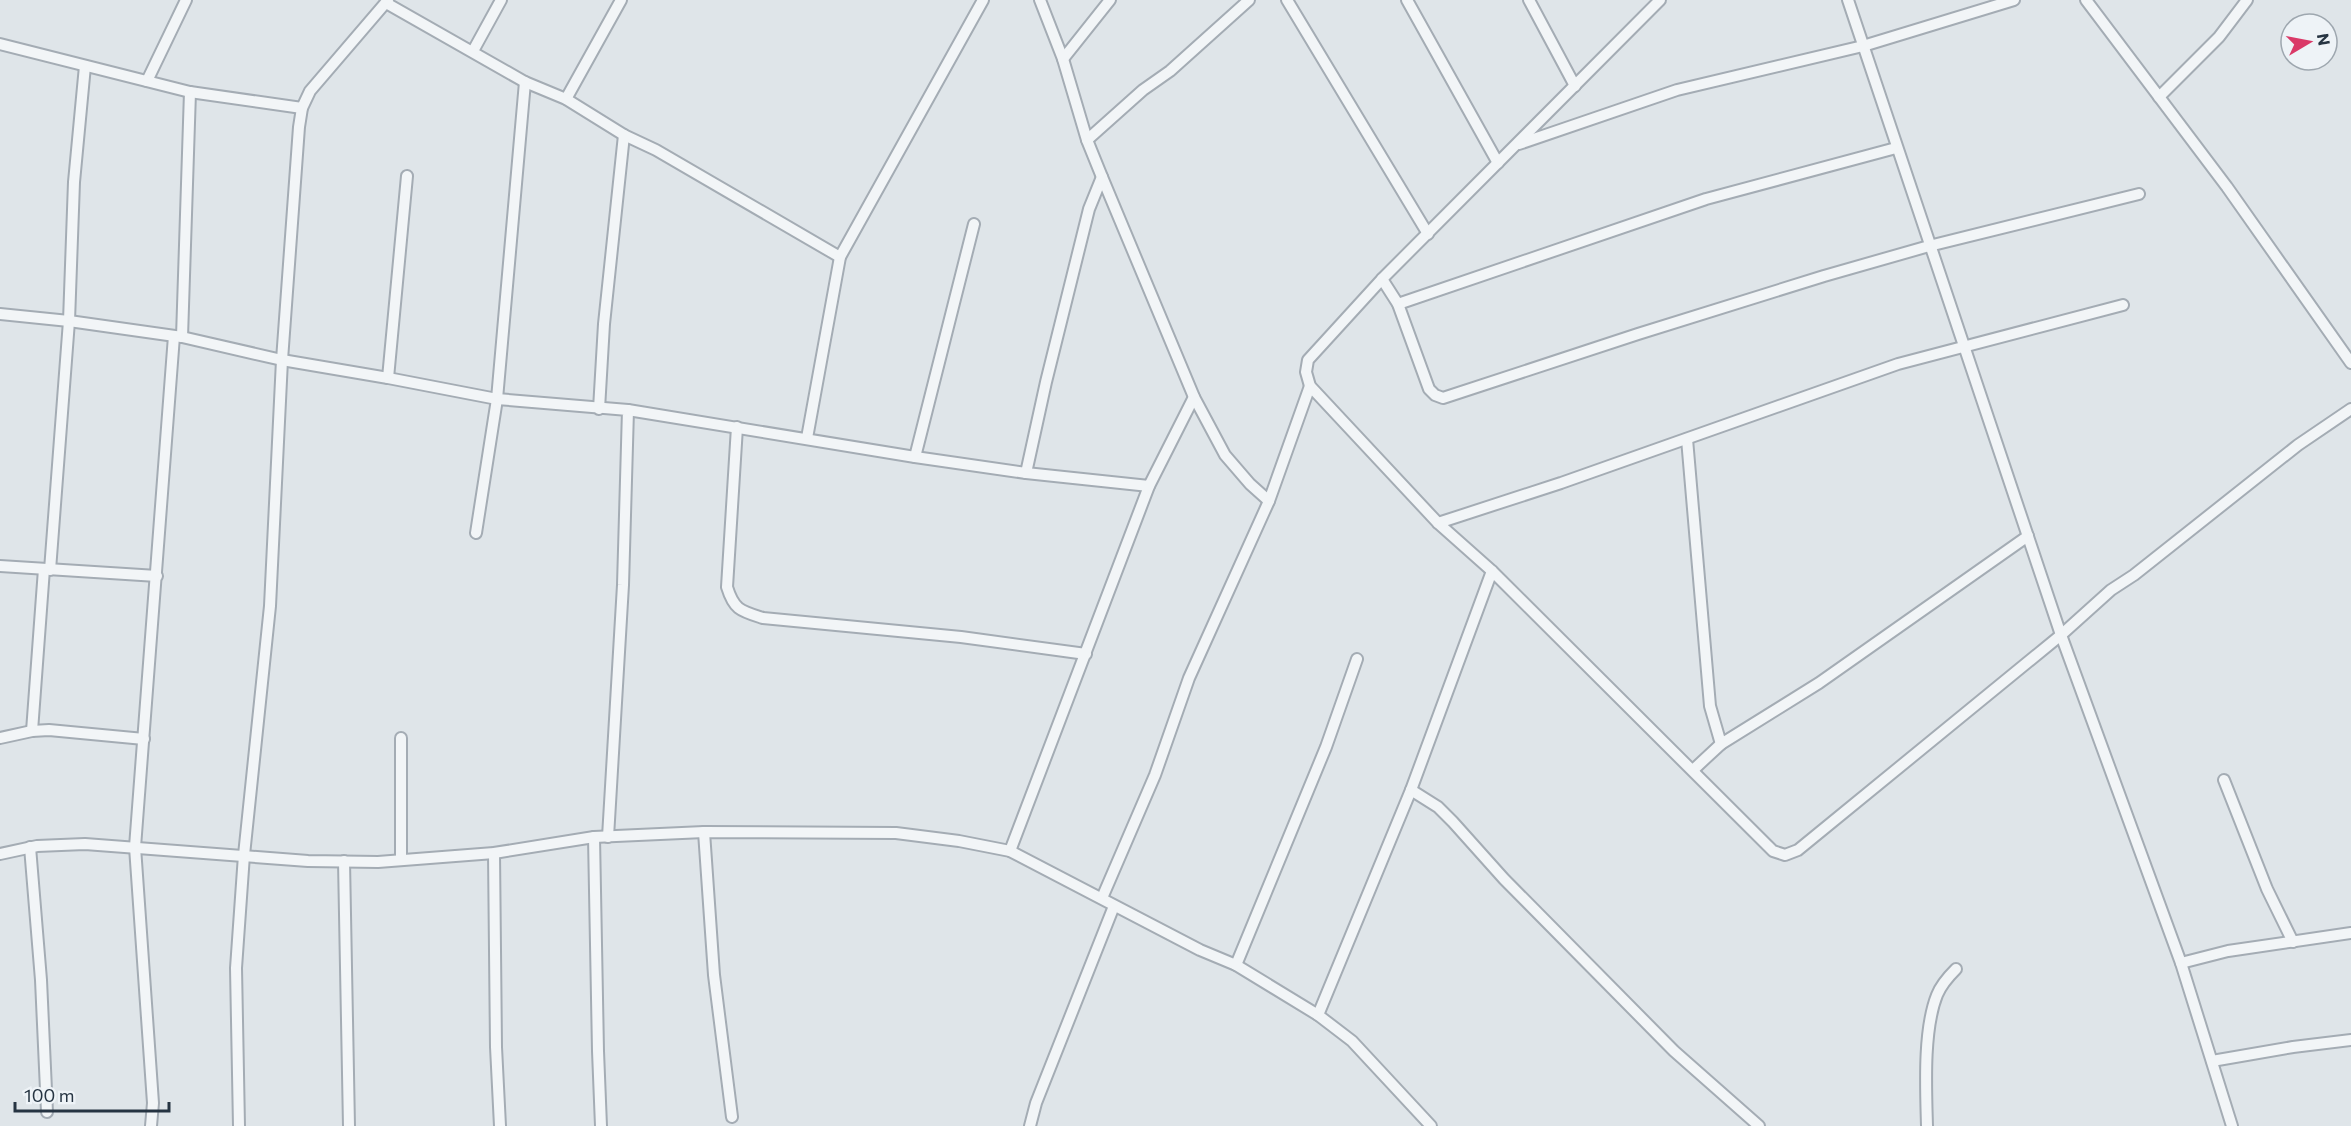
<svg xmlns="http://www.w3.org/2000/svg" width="2351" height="1126" font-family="Commissioner,sans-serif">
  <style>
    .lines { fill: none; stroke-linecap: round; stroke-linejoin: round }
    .minor-casing { stroke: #a4acb4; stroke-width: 14 }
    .minor { stroke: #f2f5f7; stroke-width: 10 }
  </style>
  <rect width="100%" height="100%" fill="#dfe5e9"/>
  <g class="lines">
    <defs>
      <g id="minor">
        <path d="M1040,0L1063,59L1087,140L1102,177L1194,397L1225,455L1250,484L1269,501"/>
        <path d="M1287,0L1428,234"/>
        <path d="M1407,0L1498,163"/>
        <path d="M1529,0L1575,86"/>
        <path d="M1660,0L1382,279L1308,360L1306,372L1310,386L1438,523L1492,571L1773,851L1785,855L1798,850L2061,635L2111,590L2134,575L2298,445L2351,409"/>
        <path d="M1848,0L2061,635L2181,963L2232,1126"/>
        <path d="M2086,0L2227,187L2351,363"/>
        <path d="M386,3L525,82L566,99L624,135L656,150L840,257"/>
        <path d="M0,44L190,92L302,108"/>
        <path d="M473,51L501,0"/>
        <path d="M1063,59L1110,0"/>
        <path d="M147,81L186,0"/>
        <path d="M2159,97L2219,37L2247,0"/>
        <path d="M566,99L621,0"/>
        <path d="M1087,140L1143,90L1170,71L1249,0"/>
        <path d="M1519,144L1677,90L1863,46L2014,0"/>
        <path d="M1382,279L1398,304L1429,389L1435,395L1443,398L1638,334L1824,276L1929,246L2139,194"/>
        <path d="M1398,304L1706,199L1896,148"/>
        <path d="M0,314L69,321L182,337L282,360L388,378L497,399L628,410L623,585L608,837"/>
        <path d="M182,337L190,92"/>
        <path d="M388,378L407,176"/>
        <path d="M599,409L604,324L624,135"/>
        <path d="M628,410L915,457L1026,473L1149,486"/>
        <path d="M737,427L727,587C734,610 741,611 763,618L961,637L1086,654"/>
        <path d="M807,438L840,257L983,0"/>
        <path d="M1687,439L1710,706L1721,744"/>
        <path d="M915,457L974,224"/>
        <path d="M1026,473L1046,382L1089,209L1102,177"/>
        <path d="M1438,523L1561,483L1898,364L2123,305"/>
        <path d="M476,533L497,399L525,82"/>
        <path d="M0,566L157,576"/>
        <path d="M50,570L69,321L74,182L85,66"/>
        <path d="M32,731L44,569"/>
        <path d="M0,738L32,731L49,730L144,739"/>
        <path d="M1693,770L1721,744L1819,683L2028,536"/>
        <path d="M2224,780L2267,889L2293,942"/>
        <path d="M1411,790L1438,807L1453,822L1504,879L1674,1051L1759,1126"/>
        <path d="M704,832L714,975L732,1117"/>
        <path d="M594,837L598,1051L601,1126"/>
        <path d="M30,847L41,980L47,1112"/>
        <path d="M1010,851L1149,486L1194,397"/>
        <path d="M494,853L496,1047L500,1126"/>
        <path d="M0,854L37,846L85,844L308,861L378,862L494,853L594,837L704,832L896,833L959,841L1010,851L1200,950L1236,965L1318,1015L1352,1041L1431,1126"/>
        <path d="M401,860V738"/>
        <path d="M344,861L349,1126"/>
        <path d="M1102,898L1155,775L1189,678L1269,501L1310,386"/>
        <path d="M2181,963L2228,951L2351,933"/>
        <path d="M1236,965L1326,747L1357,659"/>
        <path d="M1318,1015L1411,790L1492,571"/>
        <path d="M2212,1061L2293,1047L2351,1040"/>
        <path d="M151,1126L153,1103L135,847L174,336"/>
        <path d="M239,1126L236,968L244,855L270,606L282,360L299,127L302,108L310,91L388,0"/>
        <path d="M1030,1126L1036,1103L1114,906"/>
        <path d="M1927,1126C1926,1089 1923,1030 1937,995C1941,985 1948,977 1956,969"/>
      </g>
    </defs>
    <use href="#minor" class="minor-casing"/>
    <use href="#minor" class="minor"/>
  </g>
  <g transform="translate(2309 42) rotate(80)"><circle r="28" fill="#eef3f7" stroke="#9ea7af" stroke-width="1.5"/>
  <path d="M0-4.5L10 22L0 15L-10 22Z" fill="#da3968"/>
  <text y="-9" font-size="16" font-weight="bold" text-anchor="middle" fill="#263442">N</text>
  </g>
  <path d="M15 1102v9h154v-9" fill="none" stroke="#263442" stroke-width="3"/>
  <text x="24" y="1102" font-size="18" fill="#263442" stroke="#eef3f7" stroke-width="4.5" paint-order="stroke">100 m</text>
</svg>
